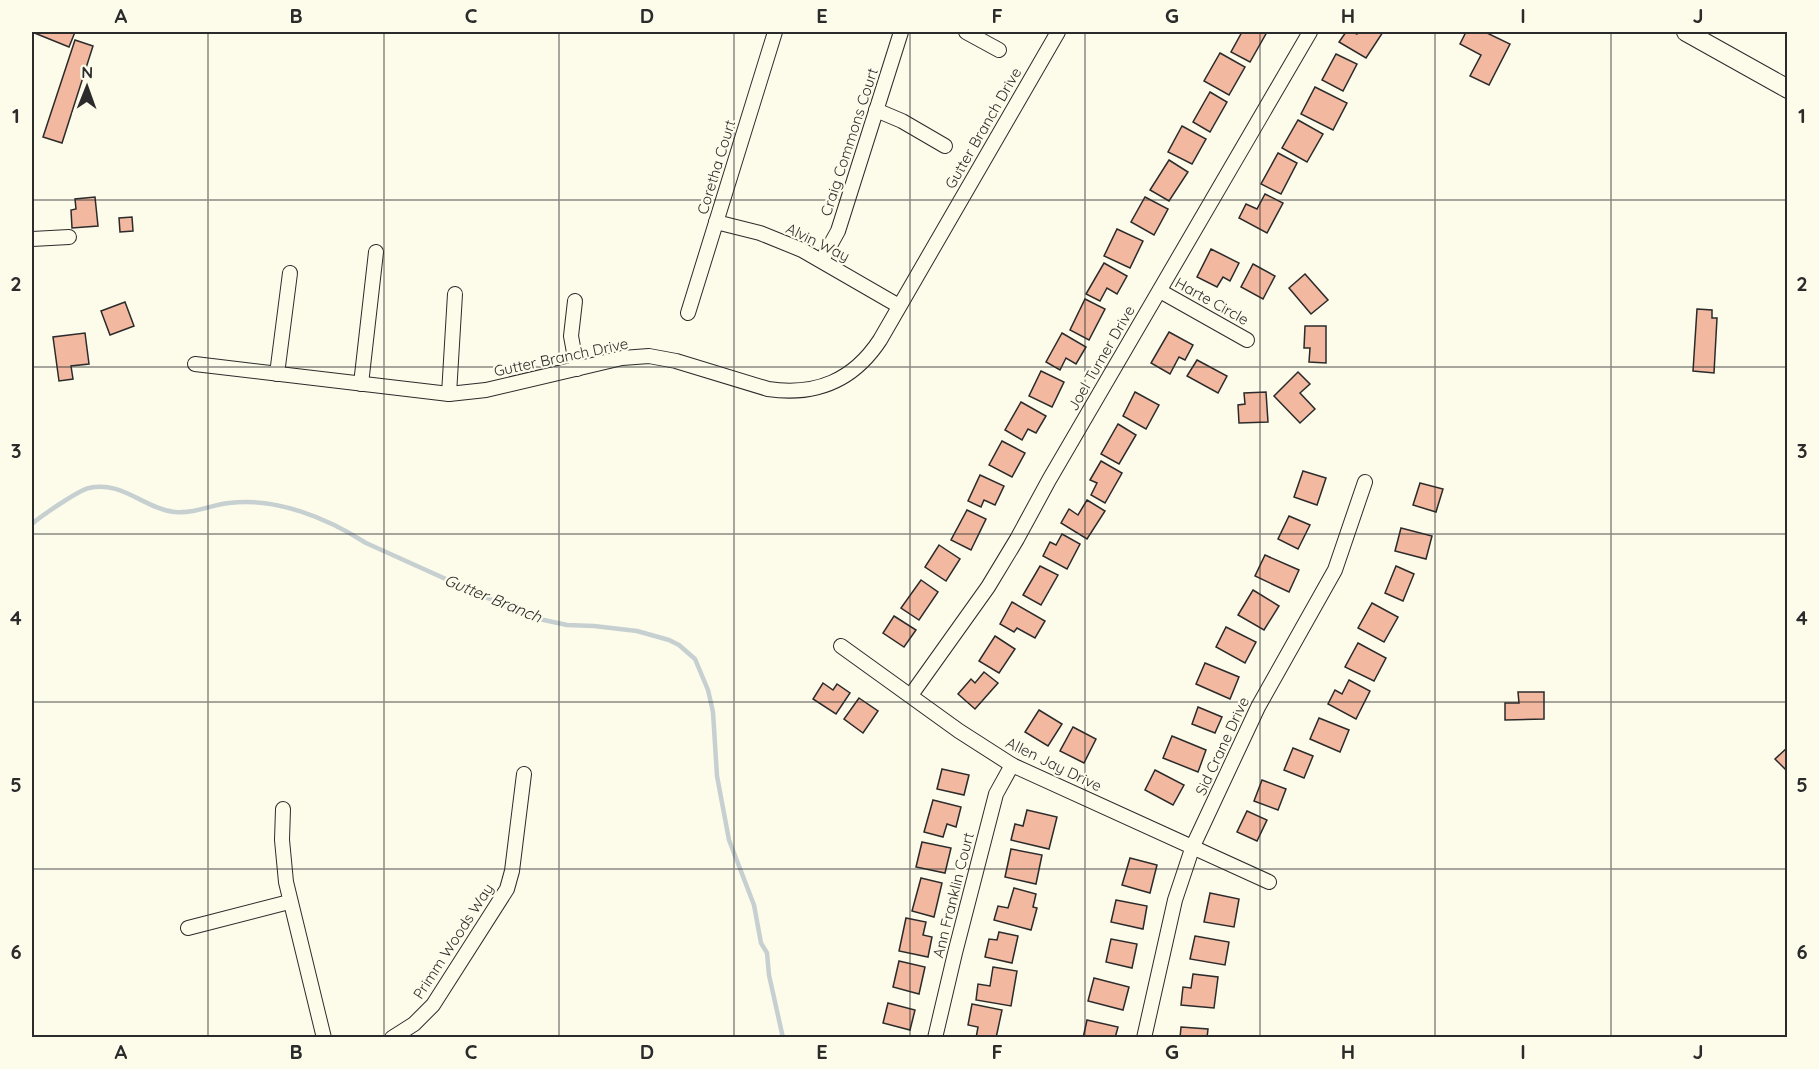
<svg xmlns="http://www.w3.org/2000/svg" width="1819" height="1069" font-family="Quicksand,sans-serif">
  <style>
    .lines { fill: none; stroke-linecap: round; stroke-linejoin: round }
    .stream { stroke: #c7d0d0; stroke-width: 4.5 }
    .building { fill: #f2b8a0; stroke: #2b2b2b; stroke-width: 1.5 }
    .street-casing { stroke: #2b2b2b; stroke-width: 16 }
    .secondary-casing { stroke: #2b2b2b; stroke-width: 20 }
    .street { stroke: #fdfbea; stroke-width: 14 }
    .secondary { stroke: #fdfbea; stroke-width: 18 }
    .grid { fill: none; stroke: #2b2b2b; stroke-width: 1.5; stroke-opacity: 0.55 }
    .labels { text-anchor: middle; dominant-baseline: central; stroke-width: 4.5; stroke-linejoin: round; paint-order: stroke }
    .street-label { font-size: 15px; fill: #2b2b2b; stroke: #fdfbea }
    .water-label { font-size: 16px; font-style: italic; fill: #2b2b2b; stroke: #fdfbea }
    .neatline { fill: none; stroke: #2b2b2b; stroke-width: 2 }
    .grid-label { font-size: 20px; text-anchor: middle; font-weight: bold; fill: #2b2b2b }
  </style>
  <rect width="100%" height="100%" fill="#fdfbea"/>
  <g class="lines">
    <path class="stream" d="M32,524C41,516 79,490 89,488C121,480 145,509 175,512C194,514 210,505 229,503C276,497 327,518 366,543L530,617L567,625L594,626L637,631L669,640L679,645L695,659L708,690L713,712L717,776L729,840L754,905L761,943L767,953L769,975L783,1038"/>
  </g>
  <g class="building">
    <path d="M32,32H75L69,47Z"/>
    <path d="M1242,32H1267L1250,62L1231,52Z"/>
    <path d="M1346,32H1352L1357,34L1358,32H1383L1366,58L1339,42Z"/>
    <path d="M1466,32H1485L1510,44L1489,85L1470,76L1481,55L1460,44Z"/>
    <path d="M75,40L93,46L62,143L43,137Z"/>
    <path d="M1220,53L1245,67L1229,95L1204,81Z"/>
    <path d="M1336,54L1357,64L1343,91L1322,80Z"/>
    <path d="M1315,87L1347,103L1333,130L1301,114Z"/>
    <path d="M1210,92L1227,102L1210,132L1193,122Z"/>
    <path d="M1298,120L1323,134L1307,162L1282,148Z"/>
    <path d="M1182,126L1206,139L1192,164L1168,152Z"/>
    <path d="M1278,153L1297,163L1281,194L1261,184Z"/>
    <path d="M1169,160L1188,172L1169,201L1150,190Z"/>
    <path d="M1265,194L1283,203L1267,233L1239,218L1246,204L1257,209Z"/>
    <path d="M95,197L98,226L72,228L71,210L76,209L75,199Z"/>
    <path d="M1145,197L1168,209L1154,235L1131,222Z"/>
    <path d="M132,217L133,231L120,232L119,218Z"/>
    <path d="M1117,229L1143,241L1130,268L1104,256Z"/>
    <path d="M1211,249L1239,263L1230,281L1223,277L1217,287L1197,277Z"/>
    <path d="M1104,263L1127,276L1117,294L1107,288L1100,301L1086,294Z"/>
    <path d="M1253,264L1275,276L1263,299L1241,287Z"/>
    <path d="M1305,274L1328,300L1311,314L1289,288Z"/>
    <path d="M1085,299L1105,309L1089,340L1070,330Z"/>
    <path d="M125,302L134,326L110,335L101,311Z"/>
    <path d="M1697,309L1712,310V318H1717L1714,373L1693,371Z"/>
    <path d="M1305,326H1326V363L1309,362L1310,348H1304Z"/>
    <path d="M1169,332L1193,345L1185,360L1179,357L1170,374L1151,363Z"/>
    <path d="M85,333L89,364L71,366L73,379L59,381L53,337Z"/>
    <path d="M1062,333L1086,347L1076,364L1066,358L1060,370L1046,362Z"/>
    <path d="M1197,360L1227,376L1218,393L1187,376Z"/>
    <path d="M1041,371L1064,382L1052,407L1029,396Z"/>
    <path d="M1298,372L1310,384L1300,393L1315,409L1300,423L1274,396Z"/>
    <path d="M1135,392L1159,405L1146,429L1123,416Z"/>
    <path d="M1266,392L1268,422L1239,423L1238,405L1245,404L1244,393Z"/>
    <path d="M1021,402L1046,416L1036,433L1028,429L1022,440L1005,430Z"/>
    <path d="M1118,424L1136,435L1119,464L1101,454Z"/>
    <path d="M1002,441L1025,453L1012,477L989,465Z"/>
    <path d="M1101,461L1122,473L1105,503L1091,495L1097,483L1090,480Z"/>
    <path d="M1303,471L1326,478L1317,505L1294,497Z"/>
    <path d="M980,475L1004,486L995,505L984,500L981,507L968,501Z"/>
    <path d="M1420,483L1443,489L1436,512L1413,505Z"/>
    <path d="M1087,500L1105,511L1087,539L1061,523L1069,509L1078,515Z"/>
    <path d="M967,510L986,519L971,550L951,540Z"/>
    <path d="M1289,516L1310,525L1298,549L1278,539Z"/>
    <path d="M1401,528L1432,536L1426,559L1395,551Z"/>
    <path d="M1062,534L1080,544L1067,569L1043,556L1050,542L1056,545Z"/>
    <path d="M939,545L960,559L946,581L925,567Z"/>
    <path d="M1265,555L1299,570L1289,592L1255,576Z"/>
    <path d="M1040,566L1058,575L1041,605L1023,595Z"/>
    <path d="M1396,566L1414,574L1403,601L1385,593Z"/>
    <path d="M921,580L938,592L919,620L901,608Z"/>
    <path d="M1253,590L1279,606L1264,630L1238,615Z"/>
    <path d="M1012,602L1045,621L1035,638L1017,628L1014,632L1000,624Z"/>
    <path d="M1372,603L1398,617L1384,642L1358,628Z"/>
    <path d="M894,616L916,630L904,647L883,633Z"/>
    <path d="M1226,627L1256,642L1245,663L1216,647Z"/>
    <path d="M995,636L1015,649L999,673L979,661Z"/>
    <path d="M1358,643L1386,658L1374,681L1345,667Z"/>
    <path d="M1205,663L1239,677L1230,699L1196,684Z"/>
    <path d="M984,672L998,683L975,709L958,694L971,679L975,683Z"/>
    <path d="M1349,680L1370,691L1356,719L1328,704L1335,690L1342,694Z"/>
    <path d="M823,683L833,690L837,684L850,693L836,714L813,699Z"/>
    <path d="M1518,692H1544V719L1505,720V703H1519Z"/>
    <path d="M859,698L878,711L863,733L844,719Z"/>
    <path d="M1198,707L1222,717L1215,733L1192,724Z"/>
    <path d="M1039,710L1062,724L1048,746L1025,732Z"/>
    <path d="M1319,718L1349,730L1340,752L1310,739Z"/>
    <path d="M1073,727L1096,739L1084,763L1060,751Z"/>
    <path d="M1172,736L1206,750L1198,772L1163,758Z"/>
    <path d="M1788,747V772L1775,759Z"/>
    <path d="M1293,748L1313,756L1304,778L1284,770Z"/>
    <path d="M942,769L969,775L964,795L937,789Z"/>
    <path d="M1155,770L1184,785L1173,805L1145,790Z"/>
    <path d="M1262,780L1286,789L1278,810L1254,801Z"/>
    <path d="M933,800L961,807L956,827L947,824L943,837L924,832Z"/>
    <path d="M1027,810L1057,817L1049,849L1011,840L1015,824L1023,826Z"/>
    <path d="M1247,811L1267,820L1257,841L1237,832Z"/>
    <path d="M922,842L951,848L945,873L916,867Z"/>
    <path d="M1011,849L1042,855L1036,884L1005,877Z"/>
    <path d="M1130,858L1157,865L1150,893L1122,885Z"/>
    <path d="M921,878L942,883L934,917L912,911Z"/>
    <path d="M1014,888L1036,894L1033,907L1037,908L1031,930L994,920L998,906L1008,908Z"/>
    <path d="M1210,893L1239,899L1234,927L1204,922Z"/>
    <path d="M1116,900L1147,906L1143,929L1111,922Z"/>
    <path d="M906,918L926,922L923,935L932,937L928,957L899,951Z"/>
    <path d="M999,932L1018,936L1012,963L985,957L989,939L997,940Z"/>
    <path d="M1195,936L1229,942L1225,965L1190,959Z"/>
    <path d="M1111,939L1137,944L1132,968L1106,962Z"/>
    <path d="M899,961L925,967L919,994L893,987Z"/>
    <path d="M993,967L1017,971L1011,1006L976,1000L978,984L990,986Z"/>
    <path d="M1193,974L1218,977L1214,1008L1181,1005L1183,987L1191,988Z"/>
    <path d="M1094,978L1129,987L1123,1010L1088,1001Z"/>
    <path d="M888,1003L915,1010L910,1030L883,1023Z"/>
    <path d="M972,1004L1002,1010L996,1038H976L978,1027L968,1025Z"/>
    <path d="M1087,1020L1118,1027L1115,1038H1083Z"/>
    <path d="M1181,1027L1208,1029L1207,1038H1180Z"/>
  </g>
  <g class="lines">
    <defs>
      <g id="street">
        <path d="M966,32L999,50"/>
        <path d="M876,110L902,121L945,146"/>
        <path d="M716,222L760,233L802,250L899,306"/>
        <path d="M32,239L69,237"/>
        <path d="M822,260L838,231L901,32"/>
        <path d="M1160,291L1247,340"/>
        <path d="M575,301L571,336L577,369"/>
        <path d="M688,313L775,32"/>
        <path d="M195,364L449,394L486,390L622,358L649,356L676,361L768,389C816,396 853,381 880,340L1058,32"/>
        <path d="M277,374L290,273"/>
        <path d="M361,384L376,252"/>
        <path d="M449,394L455,294"/>
        <path d="M841,646L959,731L1012,765L1269,882"/>
        <path d="M911,695L988,587L1017,539L1049,480L1310,32"/>
        <path d="M283,809L282,840L286,882L324,1038"/>
        <path d="M188,928L289,902"/>
        <path d="M392,1038L414,1024L433,1005L507,889L512,871L524,774"/>
        <path d="M935,1038L955,953L996,794L1012,765"/>
        <path d="M1144,1038L1175,900L1193,846L1258,707L1335,570L1365,482"/>
      </g>
      <path id="secondary" d="M1686,32L1788,89"/>
    </defs>
    <use href="#street" class="street-casing"/>
    <use href="#secondary" class="secondary-casing"/>
    <use href="#street" class="street"/>
    <use href="#secondary" class="secondary"/>
  </g>
  <path class="grid" d="M208,32V1038M384,32V1038M559,32V1038M734,32V1038M910,32V1038M1085,32V1038M1260,32V1038M1435,32V1038M1611,32V1038M32,200H1788M32,367H1788M32,534H1788M32,702H1788M32,869H1788"/>
  <g class="labels">
    <g class="street-label">
      <text transform="translate(983 128) rotate(-60)">Gutter Branch Drive</text>
      <text transform="translate(849 142) rotate(-72)">Craig Commons Court</text>
      <text transform="translate(716 167) rotate(-73)">Coretha Court</text>
      <text transform="translate(818 242) rotate(26)">Alvin Way</text>
      <text transform="translate(1212 301) rotate(29)">Harte Circle</text>
      <text transform="translate(561 357) rotate(-12)">Gutter Branch Drive</text>
      <text transform="translate(1101 358) rotate(-60)">Joel Turner Drive</text>
      <text transform="translate(1222 746) rotate(-65)">Sid Crane Drive</text>
      <text transform="translate(1054 764) rotate(26)">Allen Jay Drive</text>
      <text transform="translate(953 895) rotate(-76)">Ann Franklin Court</text>
      <text transform="translate(453 941) rotate(-57)">Primm Woods Way</text>
    </g>
    <g class="water-label">
      <text transform="translate(493 598) rotate(22)">Gutter Branch</text>
    </g>
  </g>
  <rect width="1819" height="1069" fill="none" stroke="#fdfbea" stroke-width="66"/>
  <g transform="translate(87 87) rotate(1)" stroke="#fdfbea" stroke-width="4.5" paint-order="stroke">
  <path d="M0-4.5L10 22L0 15L-10 22Z" fill="#2b2b2b"/>
  <text y="-9" font-size="16" font-weight="bold" text-anchor="middle" fill="#2b2b2b">N</text>
  </g>
  <rect x="33" y="33" width="1753" height="1003" class="neatline"/>
  <g class="grid-label">
    <text x="121" y="23">A</text>
    <text x="296" y="23">B</text>
    <text x="471" y="23">C</text>
    <text x="647" y="23">D</text>
    <text x="822" y="23">E</text>
    <text x="997" y="23">F</text>
    <text x="1172" y="23">G</text>
    <text x="1348" y="23">H</text>
    <text x="1523" y="23">I</text>
    <text x="1698" y="23">J</text>
    <text x="16" y="123">1</text>
    <text x="1802" y="123">1</text>
    <text x="16" y="291">2</text>
    <text x="1802" y="291">2</text>
    <text x="16" y="458">3</text>
    <text x="1802" y="458">3</text>
    <text x="16" y="625">4</text>
    <text x="1802" y="625">4</text>
    <text x="16" y="792">5</text>
    <text x="1802" y="792">5</text>
    <text x="16" y="959">6</text>
    <text x="1802" y="959">6</text>
    <text x="121" y="1059">A</text>
    <text x="296" y="1059">B</text>
    <text x="471" y="1059">C</text>
    <text x="647" y="1059">D</text>
    <text x="822" y="1059">E</text>
    <text x="997" y="1059">F</text>
    <text x="1172" y="1059">G</text>
    <text x="1348" y="1059">H</text>
    <text x="1523" y="1059">I</text>
    <text x="1698" y="1059">J</text>
  </g>
</svg>
